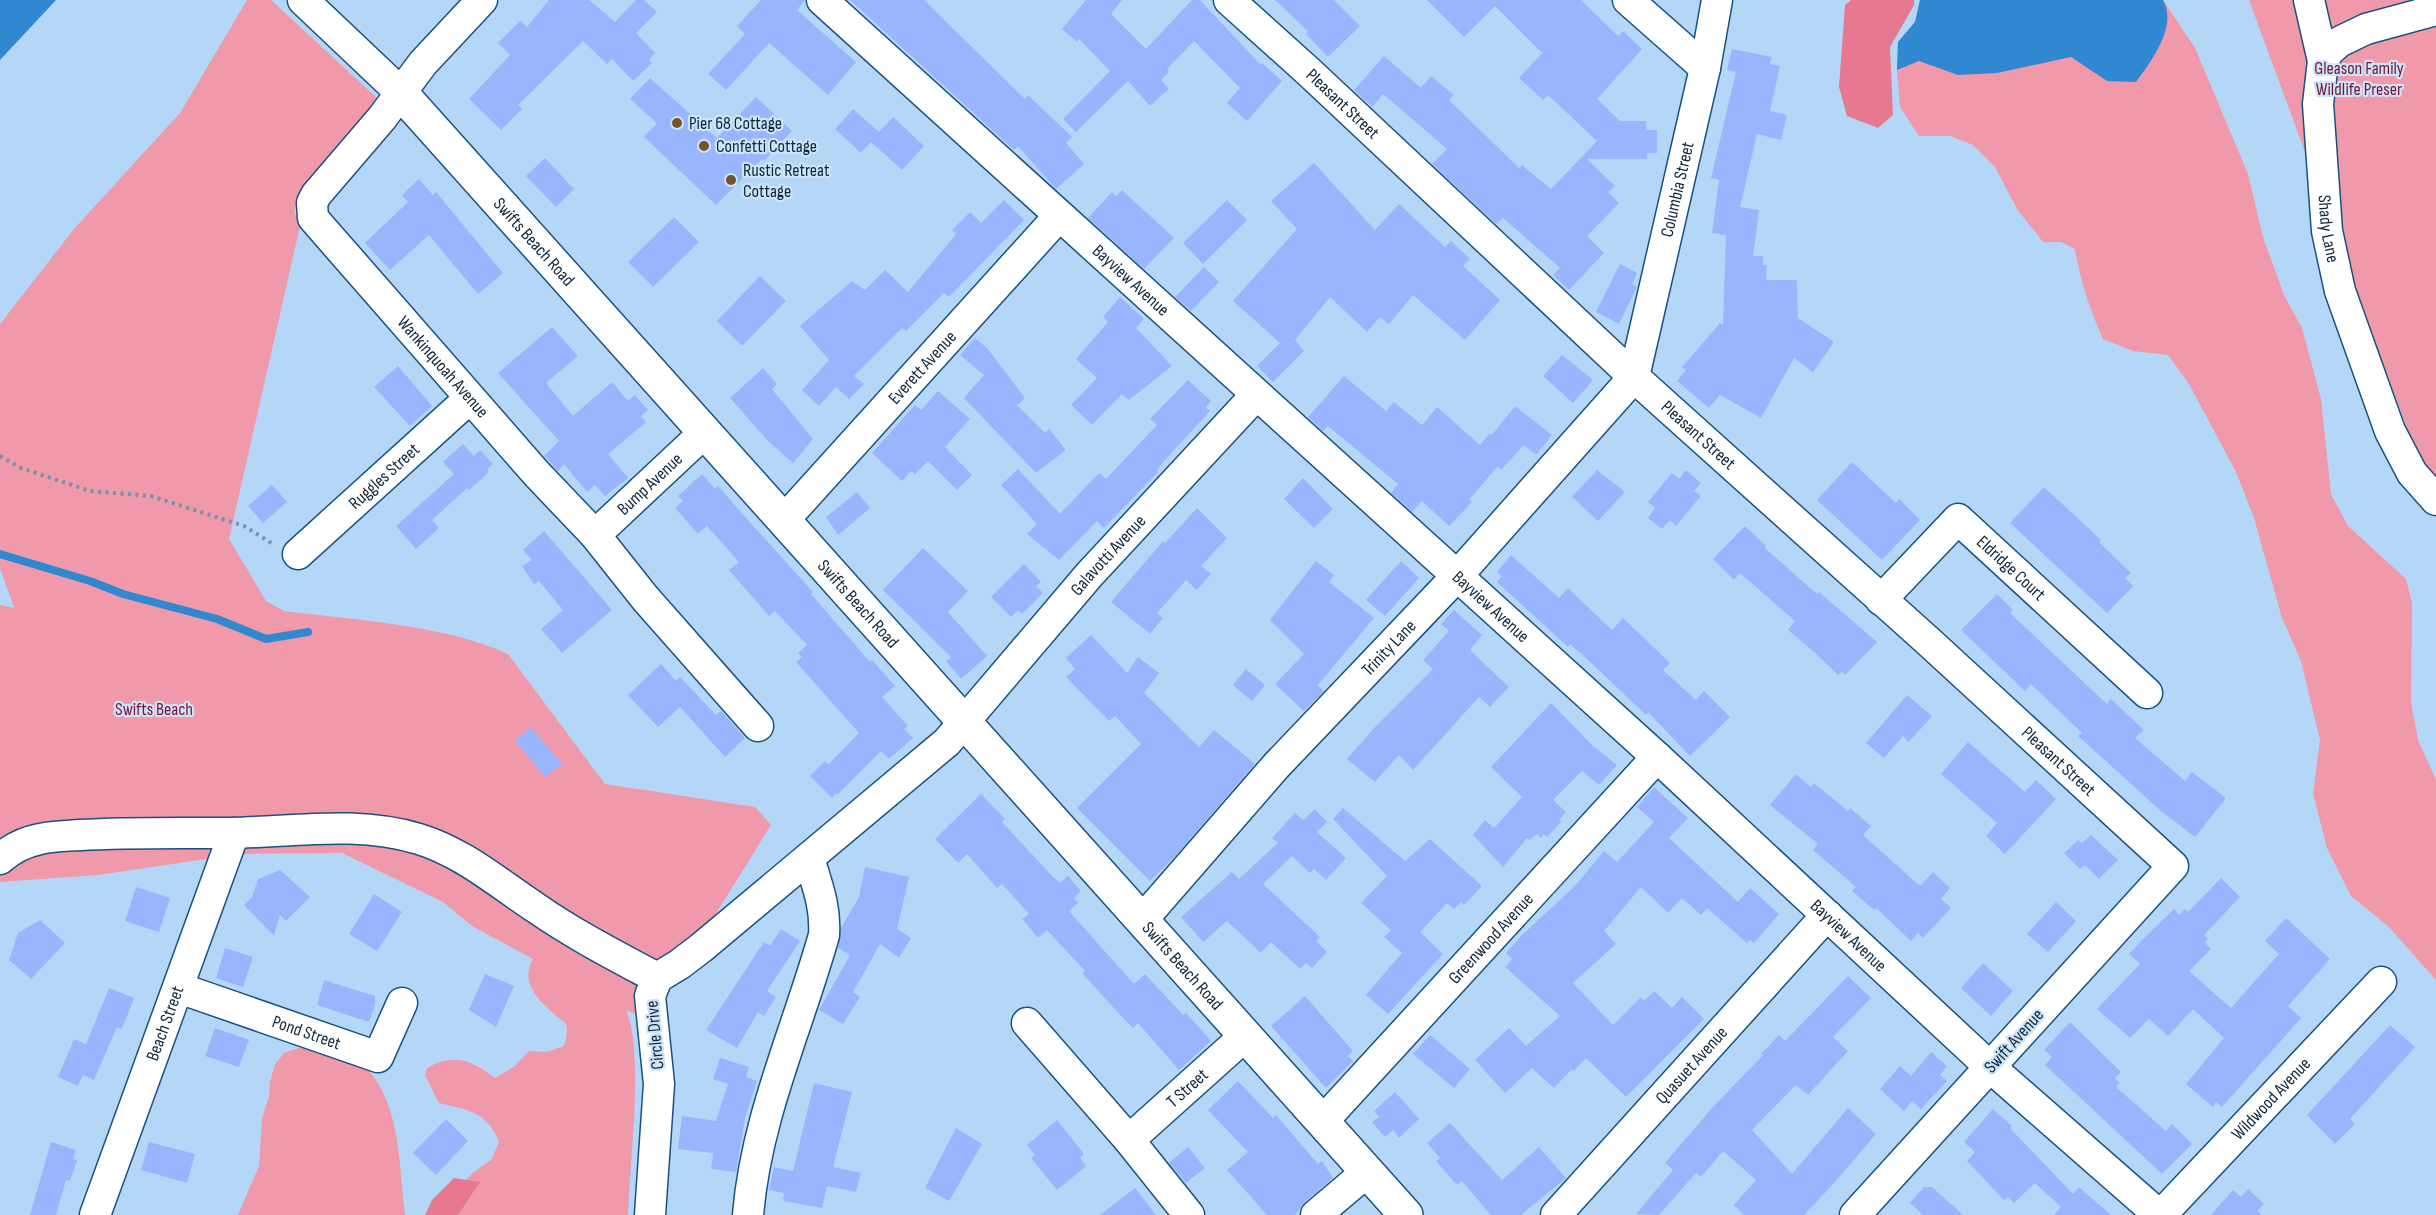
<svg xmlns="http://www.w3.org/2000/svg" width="2436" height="1215" font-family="'Sofia Sans Condensed',sans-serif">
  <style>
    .green { fill: #ef99aa }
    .forest { fill: #e67991 }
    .water { fill: #3088d0 }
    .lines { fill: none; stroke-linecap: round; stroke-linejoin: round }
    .stream { stroke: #3088d0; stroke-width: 8 }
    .building { fill: #99b5fe }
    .minor-casing { stroke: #195280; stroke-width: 33 }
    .tertiary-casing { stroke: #195280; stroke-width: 36 }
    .path { stroke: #7593ae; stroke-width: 4; stroke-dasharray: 3 4.5; stroke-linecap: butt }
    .minor { stroke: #fff; stroke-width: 30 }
    .tertiary { stroke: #fff; stroke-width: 33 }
    .poi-dot { fill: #75522b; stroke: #cce3f8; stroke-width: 2 }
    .labels { text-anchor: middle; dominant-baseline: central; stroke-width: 4.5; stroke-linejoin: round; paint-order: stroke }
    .park-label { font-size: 18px; fill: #781536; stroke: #cce3f8 }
    .street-label { font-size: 18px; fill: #10273b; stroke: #cce3f8 }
    .poi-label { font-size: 18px; fill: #10273b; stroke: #cce3f8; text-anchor: start }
  </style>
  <rect width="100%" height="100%" fill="#b5d7f7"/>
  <g class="green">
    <path d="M247,0H271L378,99L372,112L300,195C293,207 293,215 300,226L229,539L266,601L284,611C353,620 446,625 508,654L605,784L755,807L771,825L707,928L637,1015L626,1010C634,1029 634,1050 635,1070C636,1118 630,1166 628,1215H442L450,1195L474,1172L491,1160L499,1142C488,1112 468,1110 439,1103L425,1075L427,1068C454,1053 471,1060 495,1078L515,1066L529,1051L547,1052L564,1046C566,1039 569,1030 565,1023C563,1020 557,1017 554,1014C537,999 520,982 533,959L472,926L443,902L342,853L240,854L98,875L0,882V605L14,608L0,568V324L74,229L180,113Z"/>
    <path d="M1920,0H2163L2195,48L2248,174L2263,237L2284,295L2302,328L2321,399L2331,494L2348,526L2406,579L2412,603L2411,702L2418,740L2436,780V980L2388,926L2351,896L2327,848L2313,794L2320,740L2301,661L2282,618L2254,518L2236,472L2189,384L2168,355L2133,351L2103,339C2090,310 2080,280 2075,249L2061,242H2043L2017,209L1995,167L1973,145L1950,136H1919L1900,107L1897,70L1898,42L1915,22Z"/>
    <path d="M2249,0H2436V507Z"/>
    <path d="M319,1041C329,1045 345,1048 353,1055C402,1094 398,1158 405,1215H238L259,1166L262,1119L269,1096L270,1082L275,1064L284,1053Z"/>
  </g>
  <g class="forest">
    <path d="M1851,0H1914V5L1890,47L1893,115L1878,128L1847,116L1839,87L1845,5Z"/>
    <path d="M454,1178L480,1182L458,1215H425L432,1200Z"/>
  </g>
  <g class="water">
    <path d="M0,0H56L0,60Z"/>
    <path d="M1920,0H2163C2178,26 2151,62 2136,82L2107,81L2071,57L1997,73L1958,75L1919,61L1897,70L1898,42L1915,22Z"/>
  </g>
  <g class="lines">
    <path class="stream" d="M0,554L90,581L123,594L217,619L266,639L308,632"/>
  </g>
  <g class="building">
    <path d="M549,0H589L615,22L636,0H644L657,12L636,33L655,53L649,60L652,63L633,81L612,59L607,64L583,41L518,105L522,109L501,130L469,99L510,55L498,43L520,21L527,27Z"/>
    <path d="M761,0H805L797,10L856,62L828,95L769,43L726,90L708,74L745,34L737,26Z"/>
    <path d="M850,0H924L1025,99L1028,95L1072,137L1066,143L1084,164L1056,189L1018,146L1014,150Z"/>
    <path d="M1086,0H1122L1111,14L1146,49L1192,0H1200L1260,64L1262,63L1282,81L1247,121L1227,103L1240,88L1194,41L1167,69L1169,72L1161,80L1169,89L1150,106L1128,81L1076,132L1063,119L1110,71L1079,39L1077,42L1062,29Z"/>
    <path d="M1275,0H1334L1360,26L1328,57L1306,34L1308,31Z"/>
    <path d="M1427,0H1581L1618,36L1623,31L1642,49L1597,99L1620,121H1646V130H1657V153H1647V159H1587L1615,186L1608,192L1619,203L1587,236L1604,253L1569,290L1553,275L1560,268L1503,218L1496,224L1432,164L1447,149L1383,94L1372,107L1354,90L1384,56L1421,88L1431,76L1454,95L1449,100L1519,168L1522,165L1551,189L1597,141L1548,95L1543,100L1519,78L1542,53L1495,6L1464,37Z"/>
    <path d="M1732,49L1772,57L1770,64L1780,66L1770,111L1787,115L1781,140L1757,134L1740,207L1759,210L1753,256H1763V265H1767L1766,280H1797L1798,318L1834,342L1813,372L1794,358L1761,418L1720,395L1709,408L1677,381L1686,370L1682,367L1720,323L1723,325L1726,235L1712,233L1719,180L1711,178L1736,72L1727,70Z"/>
    <path d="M650,78L717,138L756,97L792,131L764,161L762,159L716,205L644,137L657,123L630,99Z"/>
    <path d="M853,109L879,132L893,117L924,146L902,170L871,142L861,153L835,129Z"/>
    <path d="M545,158L574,189L556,207L526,176Z"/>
    <path d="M1314,163L1375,230L1399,204L1445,247L1451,241L1470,259L1463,266L1500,300L1465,340L1413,295L1389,324L1380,317L1367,332L1330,297L1295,340L1304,351L1273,382L1257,366L1280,343L1233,301L1297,229L1271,201Z"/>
    <path d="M419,179L433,195L436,192L503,273L478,294L429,235L390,270L365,243L408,202L402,195Z"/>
    <path d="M1122,190L1174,238L1144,269L1088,218L1112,192L1116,196Z"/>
    <path d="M1004,200L1024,220L949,297L944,293L906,331L902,328L854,376L864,384L849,399L836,387L819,406L802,390L829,360L800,326L852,281L865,290L885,270L908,292L956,234L952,230L970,212L981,223Z"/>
    <path d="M1227,200L1247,220L1203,264L1183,243Z"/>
    <path d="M674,217L699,242L653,287L628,262Z"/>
    <path d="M1620,264L1637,273L1632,284L1637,287L1636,289L1619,324L1596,312Z"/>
    <path d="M1204,267L1219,282L1191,311L1175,297Z"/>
    <path d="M760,276L786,301L742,346L717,321Z"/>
    <path d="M1120,297L1144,319L1136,328L1172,366L1129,400L1122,394L1092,425L1071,405L1097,378L1076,359L1108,322L1103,317Z"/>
    <path d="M552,327L578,356L546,383L573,416L612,382L628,401L635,395L648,410L641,416L646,422L608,454L628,478L605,496L595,485L587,492L564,464L558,471L544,456L559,441L498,373Z"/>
    <path d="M975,338L987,348L1025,398L1018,405L1014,402L1045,433L1049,429L1066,450L1036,473L964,398L984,375L960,355Z"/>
    <path d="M1562,355L1593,380L1573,403L1543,376Z"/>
    <path d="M398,366L432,406L410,426L374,387Z"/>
    <path d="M763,368L777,384L772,389L813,439L793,463L768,441L730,398Z"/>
    <path d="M1344,376L1386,411L1394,402L1422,425L1437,407L1480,445L1490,433L1492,435L1515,406L1552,435L1536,455L1524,445L1501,470L1498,466L1469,500L1472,502L1449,526L1422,501L1412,512L1391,493L1398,484L1328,426L1323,431L1308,417Z"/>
    <path d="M1188,380L1211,401L1206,407L1210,411L1164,461L1157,470L1158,472L1104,528L1097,521L1059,560L1027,534L1037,524L1001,485L1018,469L1060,514L1099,473L1106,479L1157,425L1150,419Z"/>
    <path d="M938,391L970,419L945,447L972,475L957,490L928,461L915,474L911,471L902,481L872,453L915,405L921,410Z"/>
    <path d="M463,444L474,456L480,450L493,464L487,469L489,472L469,490L467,488L432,520L439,528L416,549L396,526L454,474L443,462Z"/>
    <path d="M1852,462L1896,503L1899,499L1920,520L1882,560L1817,500Z"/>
    <path d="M1597,470L1625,492L1598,521L1572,497Z"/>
    <path d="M1686,470L1701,483L1694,491L1701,496L1676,526L1670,520L1662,529L1648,518L1655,508L1648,502L1672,473L1679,479Z"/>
    <path d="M702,474L715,489L718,486L739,510L813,592L811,594L870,662L872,660L895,686L882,697L908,726L904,729L913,738L889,759L881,751L837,795L836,793L832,798L810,776L825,761L829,764L859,733L796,662L802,657L798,653L807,645L775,611L769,616L729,570L739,562L707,526L698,534L675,508L683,501L678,496Z"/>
    <path d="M1303,478L1333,509L1314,528L1284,499Z"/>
    <path d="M272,485L287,502L263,523L248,506Z"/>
    <path d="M2044,487L2101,540L2099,542L2131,573L2125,578L2133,586L2107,613L2010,523Z"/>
    <path d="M857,492L870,508L838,535L826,517Z"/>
    <path d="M1197,508L1227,538L1201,566L1211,574L1197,590L1186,580L1157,613L1163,618L1150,634L1111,602L1163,541L1165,543Z"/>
    <path d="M1745,526L1766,546L1765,548L1817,594L1819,592L1877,642L1845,675L1842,671L1838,675L1813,651L1788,630L1795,621L1740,573L1734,580L1713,559Z"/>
    <path d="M544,531L612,610L562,653L541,629L563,610L539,581L534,584L522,566L532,560L523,550Z"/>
    <path d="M923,548L968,591L948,612L987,656L961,679L946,661L951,657L883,590Z"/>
    <path d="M1511,555L1559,598L1568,588L1612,630L1623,618L1670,663L1663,670L1696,700L1704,691L1730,717L1690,756L1648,712L1646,715L1586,658L1570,644L1568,647L1497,582L1502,576L1497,572Z"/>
    <path d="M1316,561L1334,575L1329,582L1374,618L1318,685L1324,691L1304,711L1275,684L1304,654L1270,620Z"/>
    <path d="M1401,561L1419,578L1385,616L1366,600Z"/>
    <path d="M1024,564L1041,582L1036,586L1043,593L1022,614L1018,610L1011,617L991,597Z"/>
    <path d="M1997,594L2013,610L2010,613L2107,704L2111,699L2144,730L2135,738L2185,781L2192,772L2226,798L2195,837L2161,811L2078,736L2082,733L2031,684L2025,691L1961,630Z"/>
    <path d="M1454,610L1482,635L1470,650L1509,687L1490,707L1479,697L1413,770L1399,755L1375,782L1347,759L1377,725L1433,669L1423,660L1449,631L1441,624Z"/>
    <path d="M1091,635L1127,673L1138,657L1159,673L1144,693L1199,747L1214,730L1255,764L1176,855L1150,881L1077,808L1141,744L1115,716L1109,721L1066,677L1075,669L1066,658Z"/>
    <path d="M661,664L676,681L680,677L716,715L721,711L745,738L725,757L680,707L658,727L628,695Z"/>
    <path d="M1246,669L1265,685L1252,701L1233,685Z"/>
    <path d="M1907,695L1932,716L1909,742L1903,736L1884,758L1866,743Z"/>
    <path d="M1551,703L1593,746L1617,765L1599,785L1582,771L1553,800L1566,812L1559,820L1561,822L1547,837L1544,834L1541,838L1537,834L1530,840L1527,838L1503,867L1473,835L1485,820L1494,828L1522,797L1491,767Z"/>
    <path d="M531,727L562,764L545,777L515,741Z"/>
    <path d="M1968,742L2025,792L2036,780L2056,799L2005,854L1986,836L1997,823L1941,774Z"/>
    <path d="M1796,774L1811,787L1814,783L1848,811L1850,808L1871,826L1863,835L1920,886L1933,872L1950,888L1941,899L1951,908L1923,938L1918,933L1911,941L1876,908L1874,910L1852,891L1856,887L1813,850L1818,844L1770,805Z"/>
    <path d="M1654,787L1688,818L1669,838L1738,902L1750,888L1779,914L1754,943L1750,940L1747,943L1707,908L1701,915L1682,898L1668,913L1641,887L1604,931L1616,944L1573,983L1613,1025L1641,997L1644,1001L1654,991L1672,1008L1682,997L1704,1019L1626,1097L1586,1058L1574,1071L1572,1069L1554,1088L1532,1068L1505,1093L1475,1060L1509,1028L1526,1046L1560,1016L1505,967L1512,959L1506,953L1522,935L1575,886L1604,851L1617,862L1654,822L1637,807Z"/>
    <path d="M981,794L1005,819L1002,822L1054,878L1060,883L1068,876L1081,891L1074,898L1078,903L1069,911L1134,984L1145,974L1183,1015L1186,1013L1211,1041L1179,1070L1138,1023L1133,1028L1123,1018L1082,973L1085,971L1047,930L1038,938L1022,919L1029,914L1002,884L997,888L967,854L958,863L935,839Z"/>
    <path d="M1343,808L1405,861L1430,839L1482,886L1464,905L1461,902L1454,909L1447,903L1420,932L1443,954L1388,1014L1366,995L1402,953L1384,937L1391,930L1361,903L1387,876L1333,819Z"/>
    <path d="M1315,809L1327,822L1317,832L1346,858L1326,880L1314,869L1310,873L1292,856L1263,884L1320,937L1316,941L1327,952L1312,968L1306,963L1300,969L1271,942L1261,953L1227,921L1203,942L1181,917L1232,872L1239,879L1278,843L1272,838L1295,813L1303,820Z"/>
    <path d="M2091,835L2118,860L2099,879L2085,865L2080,869L2064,853L2078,840L2082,843Z"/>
    <path d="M865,867L909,877L897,929L911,938L899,958L880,944L853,992L860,997L843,1024L819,1010L850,955L838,948L841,928L859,897Z"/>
    <path d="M280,870L310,897L286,921L280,915L274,936L244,905L252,897L258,879Z"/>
    <path d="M2221,878L2240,897L2204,935L2208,939L2205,943L2211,949L2189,971L2231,1008L2279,954L2265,941L2286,918L2330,959L2288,1006L2301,1018L2222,1107L2216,1102L2213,1107L2186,1084L2224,1038L2193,1009L2168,1036L2149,1019L2130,1038L2097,1009L2140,964L2129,954L2143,939L2174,909L2179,915L2185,909L2188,912Z"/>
    <path d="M136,887L170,898L159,932L125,921Z"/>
    <path d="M374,894L402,912L377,951L349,934Z"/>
    <path d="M2056,902L2076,921L2048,952L2027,934Z"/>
    <path d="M40,920L65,943L31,979L9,960L18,933Z"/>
    <path d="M781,929L800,941L767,991L776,997L764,1016L758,1012L737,1048L706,1030L764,942L770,946Z"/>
    <path d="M225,948L253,957L243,987L216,978Z"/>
    <path d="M1983,963L2013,991L1991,1016L1961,988Z"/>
    <path d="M485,974L514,986L496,1027L469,1010Z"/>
    <path d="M1848,976L1871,998L1833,1037L1848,1051L1808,1095L1796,1085L1752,1130L1792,1174L1848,1108L1876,1134L1835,1182L1804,1215H1744L1734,1205L1756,1180L1723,1151L1701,1177L1696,1173L1659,1215L1636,1214L1673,1170L1665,1163L1712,1108L1763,1055L1761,1054L1779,1035L1785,1041Z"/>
    <path d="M324,980L375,996V1005L369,1022L317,1005Z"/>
    <path d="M109,988L134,998L122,1029L117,1027L94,1080L83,1075L78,1086L58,1077L74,1039L86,1044Z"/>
    <path d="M1305,996L1353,1051L1348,1056L1353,1061L1326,1088L1271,1026Z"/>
    <path d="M2070,1022L2121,1072L2115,1078L2120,1083L2116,1087L2166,1131L2172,1124L2192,1144L2162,1174L2045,1065L2052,1057L2044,1050Z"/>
    <path d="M2390,1025L2415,1047L2350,1119L2355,1124L2335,1144L2307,1115Z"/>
    <path d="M215,1028L249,1040L239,1067L205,1056Z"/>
    <path d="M1430,1035L1470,1069L1454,1088L1413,1054Z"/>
    <path d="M1931,1052L1947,1066L1940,1075L1947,1081L1921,1109L1912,1101L1904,1111L1880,1089L1900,1066L1911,1076Z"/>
    <path d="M720,1058L749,1067L746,1077L757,1081L745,1118L736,1172L711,1169L713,1153L678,1149L682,1116L716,1121L728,1084L713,1079Z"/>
    <path d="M1238,1081L1273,1118L1276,1115L1318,1164L1322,1161L1333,1178L1305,1202L1295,1215H1267L1227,1170L1248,1152L1208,1110Z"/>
    <path d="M814,1083L852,1092L833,1167L861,1173L856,1192L827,1186L822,1208L783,1201L784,1193L769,1190L774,1167L793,1171Z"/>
    <path d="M1395,1092L1419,1119L1399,1138L1393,1130L1385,1137L1372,1122L1379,1117L1374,1111Z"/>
    <path d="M1993,1109L2012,1126L2010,1128L2073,1194L2079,1187L2111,1215H2054L2061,1207L2035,1183L2014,1203L2008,1197L2004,1200L1967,1161L1975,1152L1964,1142Z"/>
    <path d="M446,1119L468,1141L436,1175L413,1153Z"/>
    <path d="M1057,1120L1084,1154L1080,1158L1086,1166L1057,1190L1031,1158L1035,1155L1027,1145Z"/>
    <path d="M1450,1123L1502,1180L1539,1147L1566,1178L1521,1215H1491L1462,1181L1457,1185L1436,1161L1440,1158L1427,1143Z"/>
    <path d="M956,1128L982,1144L949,1201L925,1188Z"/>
    <path d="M51,1142L76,1150L73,1159L77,1160L70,1181L66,1180L56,1215H30Z"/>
    <path d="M149,1142L195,1154L187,1183L141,1170Z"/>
    <path d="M1188,1147L1205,1168L1186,1183L1169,1163Z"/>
    <path d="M1924,1187H1932L1963,1215H1923L1910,1203Z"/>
    <path d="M1135,1188L1156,1215H1100Z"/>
    <path d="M2248,1189L2264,1204L2257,1211L2262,1215H2211L2233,1190L2241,1197Z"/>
  </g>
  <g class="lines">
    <defs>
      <g id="minor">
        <path d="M303,0L400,92"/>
        <path id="s1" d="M482,0L423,63L382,118L316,195L312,203L313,218L536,473L595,535L645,598L758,726"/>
        <path id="s2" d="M822,0L1657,757L1990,1067L2159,1215"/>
        <path id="s3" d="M1229,0L1309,72L1634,377L1928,641L2173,866L1855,1215"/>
        <path d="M1628,0L1705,68"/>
        <path d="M2309,0L2323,61"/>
        <path id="s4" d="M2436,10L2366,29L2339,42L2329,51L2323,61L2318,104L2327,231L2340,291L2390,431L2412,473L2436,500"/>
        <path id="s5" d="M784,520L1059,216"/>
        <path id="s6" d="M595,535L705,432"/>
        <path id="s7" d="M298,554L470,398"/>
        <path id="s8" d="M1881,600L1958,519L2147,693"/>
        <path d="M0,859C11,849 25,842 40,839C53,836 67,836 80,835C130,832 180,833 230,833C293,832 357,820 419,839C464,853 498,883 536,908C575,935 616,956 657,978"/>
        <path id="s9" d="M1143,919L1276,766L1457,576L1634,377L1705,68L1717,0"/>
        <path id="s10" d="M179,988L378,1057L402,1003"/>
        <path d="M1027,1023L1129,1140"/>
        <path id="s11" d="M1323,1121L1657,757"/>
        <path id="s12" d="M95,1215L234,833"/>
        <path id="s13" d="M650,1215L659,1084L650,996L657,978L680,964L701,948L947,742L1089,575L1256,395"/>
        <path d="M748,1215C756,1117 798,1028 824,935C826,907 817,885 809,858"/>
        <path id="s14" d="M1189,1215L1129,1140L1245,1036"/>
        <path d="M1316,1215L1368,1171"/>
        <path id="s15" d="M1556,1215L1827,915"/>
        <path id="s16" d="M2161,1215L2381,982"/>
      </g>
      <g id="tertiary">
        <path id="s17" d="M400,92L1406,1215"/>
      </g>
    </defs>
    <use href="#minor" class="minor-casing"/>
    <use href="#tertiary" class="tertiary-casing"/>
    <path class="path" d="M0,456L21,468L90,491L151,496L244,526L273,544"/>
    <use href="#minor" class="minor"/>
    <use href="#tertiary" class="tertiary"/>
  </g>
  <g class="poi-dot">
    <circle cx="677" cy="123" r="6"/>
    <circle cx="704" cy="146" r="6"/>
    <circle cx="731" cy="180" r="6"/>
  </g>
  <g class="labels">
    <g class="park-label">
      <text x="2359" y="68">Gleason Family<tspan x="2359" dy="21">Wildlife Preser</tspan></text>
      <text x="154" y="709">Swifts Beach</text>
    </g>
    <g class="street-label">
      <text stroke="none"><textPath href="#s3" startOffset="154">Pleasant Street</textPath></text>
      <text stroke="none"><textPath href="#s9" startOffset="924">Columbia Street</textPath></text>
      <text stroke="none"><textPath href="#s4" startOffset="296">Shady Lane</textPath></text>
      <text stroke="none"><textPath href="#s17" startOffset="201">Swifts Beach Road</textPath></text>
      <text stroke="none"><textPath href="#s2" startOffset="417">Bayview Avenue</textPath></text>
      <text stroke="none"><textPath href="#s1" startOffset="478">Wankinquoah Avenue</textPath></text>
      <text stroke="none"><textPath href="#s5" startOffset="206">Everett Avenue</textPath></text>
      <text stroke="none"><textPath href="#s3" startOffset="640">Pleasant Street</textPath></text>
      <text stroke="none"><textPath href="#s7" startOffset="116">Ruggles Street</textPath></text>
      <text stroke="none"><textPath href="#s6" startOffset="75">Bump Avenue</textPath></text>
      <text stroke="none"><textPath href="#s13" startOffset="860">Galavotti Avenue</textPath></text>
      <text stroke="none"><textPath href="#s8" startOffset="184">Eldridge Court</textPath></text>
      <text stroke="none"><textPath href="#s17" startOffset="687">Swifts Beach Road</textPath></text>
      <text stroke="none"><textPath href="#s2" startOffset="903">Bayview Avenue</textPath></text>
      <text stroke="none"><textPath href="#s9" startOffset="366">Trinity Lane</textPath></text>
      <text stroke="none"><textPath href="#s3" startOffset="1126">Pleasant Street</textPath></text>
      <text stroke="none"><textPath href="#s2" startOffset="1389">Bayview Avenue</textPath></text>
      <text stroke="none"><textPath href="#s11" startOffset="248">Greenwood Avenue</textPath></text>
      <text stroke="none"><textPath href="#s17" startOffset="1173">Swifts Beach Road</textPath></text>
      <text stroke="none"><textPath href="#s12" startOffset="204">Beach Street</textPath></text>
      <text stroke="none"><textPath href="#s10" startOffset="135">Pond Street</textPath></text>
      <text transform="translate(655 1035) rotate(-95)">Circle Drive</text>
      <text transform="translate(2014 1041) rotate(-48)">Swift Avenue</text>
      <text stroke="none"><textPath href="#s15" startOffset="202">Quasuet Avenue</textPath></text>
      <text stroke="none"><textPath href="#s14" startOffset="174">T Street</textPath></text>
      <text stroke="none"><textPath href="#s16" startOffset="160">Wildwood Avenue</textPath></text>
    </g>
    <g class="poi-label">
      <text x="689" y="123">Pier 68 Cottage</text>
      <text x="716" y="146">Confetti Cottage</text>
      <text x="743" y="170">Rustic Retreat<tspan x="743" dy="21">Cottage</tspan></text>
    </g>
  </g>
</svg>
